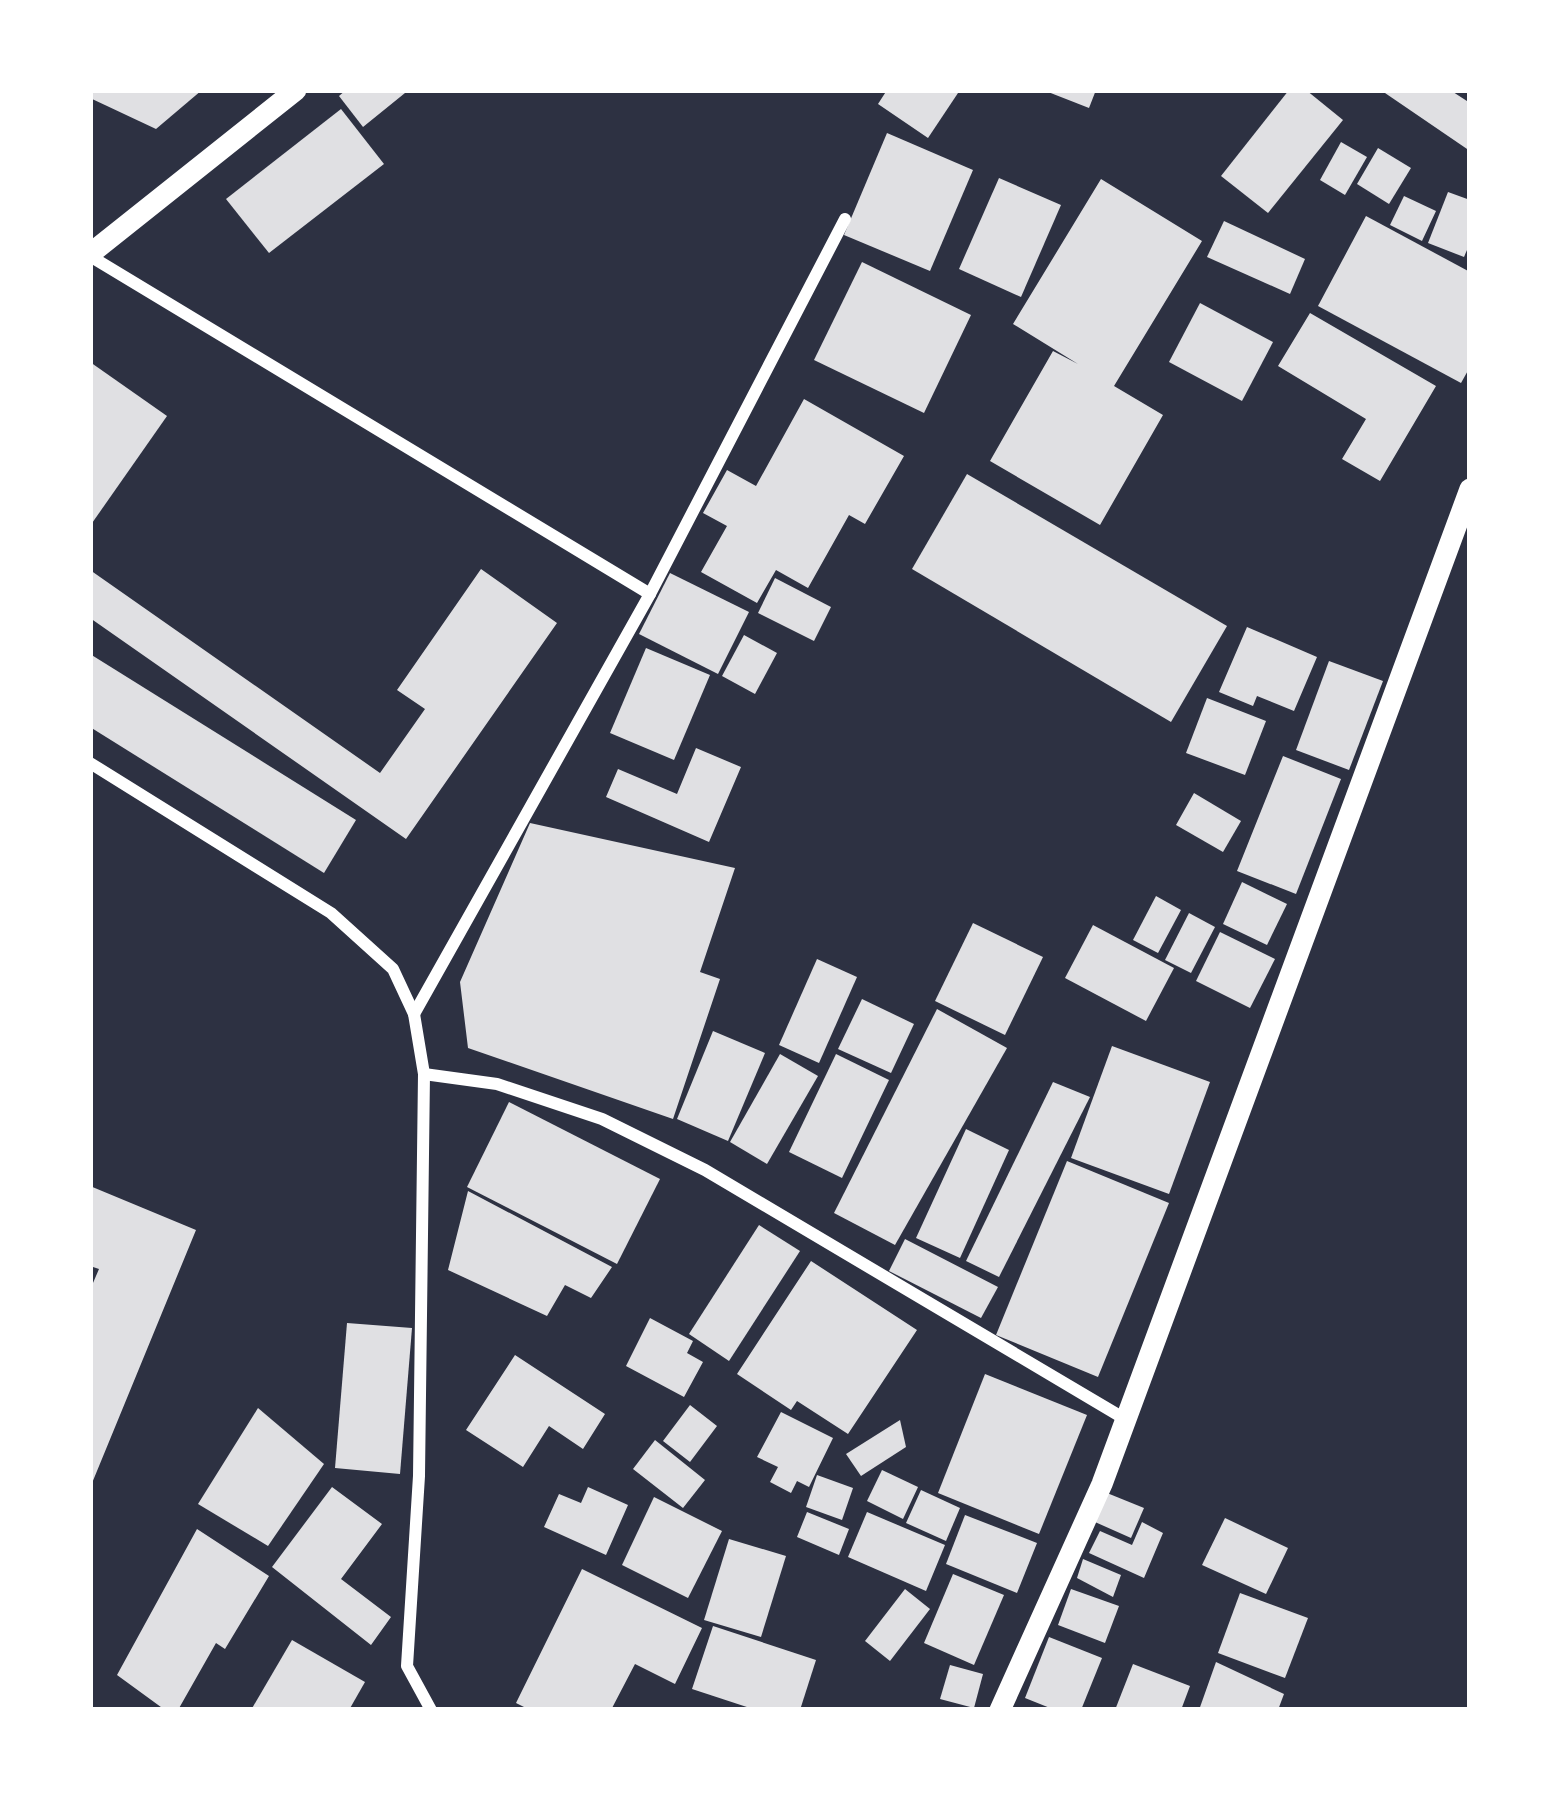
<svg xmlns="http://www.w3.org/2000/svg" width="1560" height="1800" font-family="'IBM Plex Serif',serif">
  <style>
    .building { fill: #e0e0e3 }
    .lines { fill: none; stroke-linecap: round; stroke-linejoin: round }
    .minor { stroke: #fff; stroke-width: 12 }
    .tertiary { stroke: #fff; stroke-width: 21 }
  </style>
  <rect width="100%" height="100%" fill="#2d3142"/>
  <g class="building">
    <path d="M90,90H202L156,129L90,98Z"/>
    <path d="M346,90H402L405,93L363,127L339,96Z"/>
    <path d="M887,90H960L928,138L878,104Z"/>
    <path d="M1043,90H1096L1089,108Z"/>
    <path d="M1289,90H1306L1343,120L1268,213L1221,176Z"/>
    <path d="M1386,90H1450L1470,103V151L1385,93Z"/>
    <path d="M341,109L384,164L269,253L226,199Z"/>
    <path d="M887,133L973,170L930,271L844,235Z"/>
    <path d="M1341,142L1367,157L1345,195L1320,180Z"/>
    <path d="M1378,148L1411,168L1389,204L1357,184Z"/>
    <path d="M999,178L1061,205L1021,297L959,269Z"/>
    <path d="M1101,179L1202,241L1114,386L1163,415L1100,525L990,461L1053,351L1078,364L1013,324Z"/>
    <path d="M1448,192L1470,200V243L1464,257L1428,243Z"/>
    <path d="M1404,196L1436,211L1422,241L1390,225Z"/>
    <path d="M1366,216L1470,272V367L1461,383L1318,306Z"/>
    <path d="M1224,221L1305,259L1290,294L1207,257Z"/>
    <path d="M862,262L971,315L924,413L814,360Z"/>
    <path d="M1200,303L1273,342L1242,401L1169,362Z"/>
    <path d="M1310,313L1436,386L1380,481L1342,459L1366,419L1278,366Z"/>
    <path d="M90,362L167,416L90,526Z"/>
    <path d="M804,399L904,456L865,524L849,515L808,588L776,570L757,603L701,572L727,526L703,513L727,470L756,486Z"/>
    <path d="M967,474L1227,626L1171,722L912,569Z"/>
    <path d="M481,569L557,623L406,839L90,618V570L380,773L425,709L397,690Z"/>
    <path d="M670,573L749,612L718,674L639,634Z"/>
    <path d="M775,578L831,607L814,641L758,613Z"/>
    <path d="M1247,627L1317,657L1294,711L1257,696L1253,706L1219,692Z"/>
    <path d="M744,635L777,653L755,694L722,676Z"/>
    <path d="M646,648L710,675L674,760L610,733Z"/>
    <path d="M90,654L356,820L324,873L90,727Z"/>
    <path d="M1329,661L1383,681L1349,770L1296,750Z"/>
    <path d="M1207,698L1266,721L1245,775L1186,753Z"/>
    <path d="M696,748L741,767L709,842L606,797L618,769L677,794Z"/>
    <path d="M1283,756L1341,779L1296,894L1237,871Z"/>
    <path d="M1194,793L1241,821L1223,852L1176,825Z"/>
    <path d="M530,823L735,868L700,972L720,979L673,1119L468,1048L460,982Z"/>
    <path d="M1242,882L1287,904L1267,945L1223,924Z"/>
    <path d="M1156,896L1181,910L1158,953L1133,940Z"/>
    <path d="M1189,913L1215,927L1191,973L1165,960Z"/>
    <path d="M973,923L1043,957L1005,1035L935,1001Z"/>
    <path d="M1093,925L1174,968L1146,1021L1065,978Z"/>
    <path d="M1220,932L1275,959L1250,1008L1196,981Z"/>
    <path d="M817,959L857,977L819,1063L779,1045Z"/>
    <path d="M862,999L914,1024L891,1073L838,1049Z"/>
    <path d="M937,1009L1007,1048L895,1245L834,1213Z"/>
    <path d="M713,1031L765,1053L728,1141L677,1119Z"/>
    <path d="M1112,1046L1210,1082L1169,1194L1071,1158Z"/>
    <path d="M780,1054L818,1076L767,1164L730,1142Z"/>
    <path d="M836,1054L889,1080L842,1178L789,1152Z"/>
    <path d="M1053,1082L1090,1097L999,1277L966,1261Z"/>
    <path d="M509,1102L660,1179L617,1264L467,1187Z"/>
    <path d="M966,1129L1009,1150L960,1258L916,1238Z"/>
    <path d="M1067,1161L1169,1203L1098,1377L996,1335Z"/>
    <path d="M90,1186L196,1230L90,1488V1290L99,1269L90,1266Z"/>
    <path d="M468,1191L612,1267L591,1298L565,1285L547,1316L448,1270Z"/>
    <path d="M759,1225L800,1251L729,1361L689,1334Z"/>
    <path d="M905,1239L998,1287L981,1318L889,1271Z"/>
    <path d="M811,1261L917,1330L848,1434L797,1401L791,1410L737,1374Z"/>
    <path d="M650,1318L693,1341L687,1353L703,1362L684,1397L626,1366Z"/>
    <path d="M347,1323L412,1328L400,1474L335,1468Z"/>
    <path d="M515,1355L605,1414L583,1449L549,1426L523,1467L466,1430Z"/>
    <path d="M985,1374L1087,1415L1039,1534L938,1493Z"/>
    <path d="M690,1405L717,1426L690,1462L663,1441Z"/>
    <path d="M258,1408L324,1464L268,1546L198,1504Z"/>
    <path d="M781,1412L833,1438L809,1487L797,1481L791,1493L770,1482L778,1467L757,1457Z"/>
    <path d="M900,1420L906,1447L861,1476L846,1454Z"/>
    <path d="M655,1440L705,1480L683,1508L633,1469Z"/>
    <path d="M882,1470L918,1487L903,1519L867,1501Z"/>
    <path d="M817,1475L853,1488L842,1520L806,1507Z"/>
    <path d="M332,1487L382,1524L341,1579L391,1617L371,1645L272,1567Z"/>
    <path d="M588,1487L628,1505L606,1555L544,1527L559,1494L581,1503Z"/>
    <path d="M921,1490L960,1508L946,1541L906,1523Z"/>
    <path d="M1107,1493L1144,1508L1131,1538L1095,1522Z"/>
    <path d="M654,1497L722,1531L688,1598L622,1565Z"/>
    <path d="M807,1512L849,1529L839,1555L797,1537Z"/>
    <path d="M867,1512L945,1545L926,1591L848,1557Z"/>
    <path d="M965,1515L1037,1543L1017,1593L946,1564Z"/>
    <path d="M1225,1518L1288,1548L1266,1594L1202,1565Z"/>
    <path d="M1142,1522L1163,1533L1144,1578L1089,1553L1100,1531L1132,1545Z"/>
    <path d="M197,1529L269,1576L225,1649L216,1643L178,1710H165L117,1675Z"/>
    <path d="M729,1539L786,1556L761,1637L704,1620Z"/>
    <path d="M1083,1559L1121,1575L1113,1597L1077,1578Z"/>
    <path d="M582,1569L702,1628L675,1684L635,1664L611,1710H530L516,1703Z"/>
    <path d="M953,1574L1004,1595L974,1665L924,1643Z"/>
    <path d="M905,1589L930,1609L890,1661L865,1641Z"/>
    <path d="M1071,1589L1119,1606L1105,1643L1058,1625Z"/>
    <path d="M1240,1593L1308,1618L1285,1678L1218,1653Z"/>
    <path d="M713,1626L816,1660L800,1710H756L692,1689Z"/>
    <path d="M1049,1637L1102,1658L1081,1710H1055L1025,1698Z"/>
    <path d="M292,1640L365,1682L349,1710H251Z"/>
    <path d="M1216,1662L1284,1694L1278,1710H1199Z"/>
    <path d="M1133,1664L1190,1686L1181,1710H1115Z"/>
    <path d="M950,1665L983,1674L974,1708L940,1699Z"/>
  </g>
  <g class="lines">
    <g class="minor">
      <path d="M90,256L650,594L845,219"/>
      <path d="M90,763L331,913L393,969L414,1014L424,1074L419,1476L407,1666L431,1710"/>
      <path d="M414,1014L650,594"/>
      <path d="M424,1074L497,1084L602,1119L705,1170L1125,1419"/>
    </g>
    <g class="tertiary">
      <path d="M90,254L296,90"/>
      <path d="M1000,1710L1102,1484L1470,489"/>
    </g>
  </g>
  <rect width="1560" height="1800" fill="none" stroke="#ffffff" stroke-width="186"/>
</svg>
